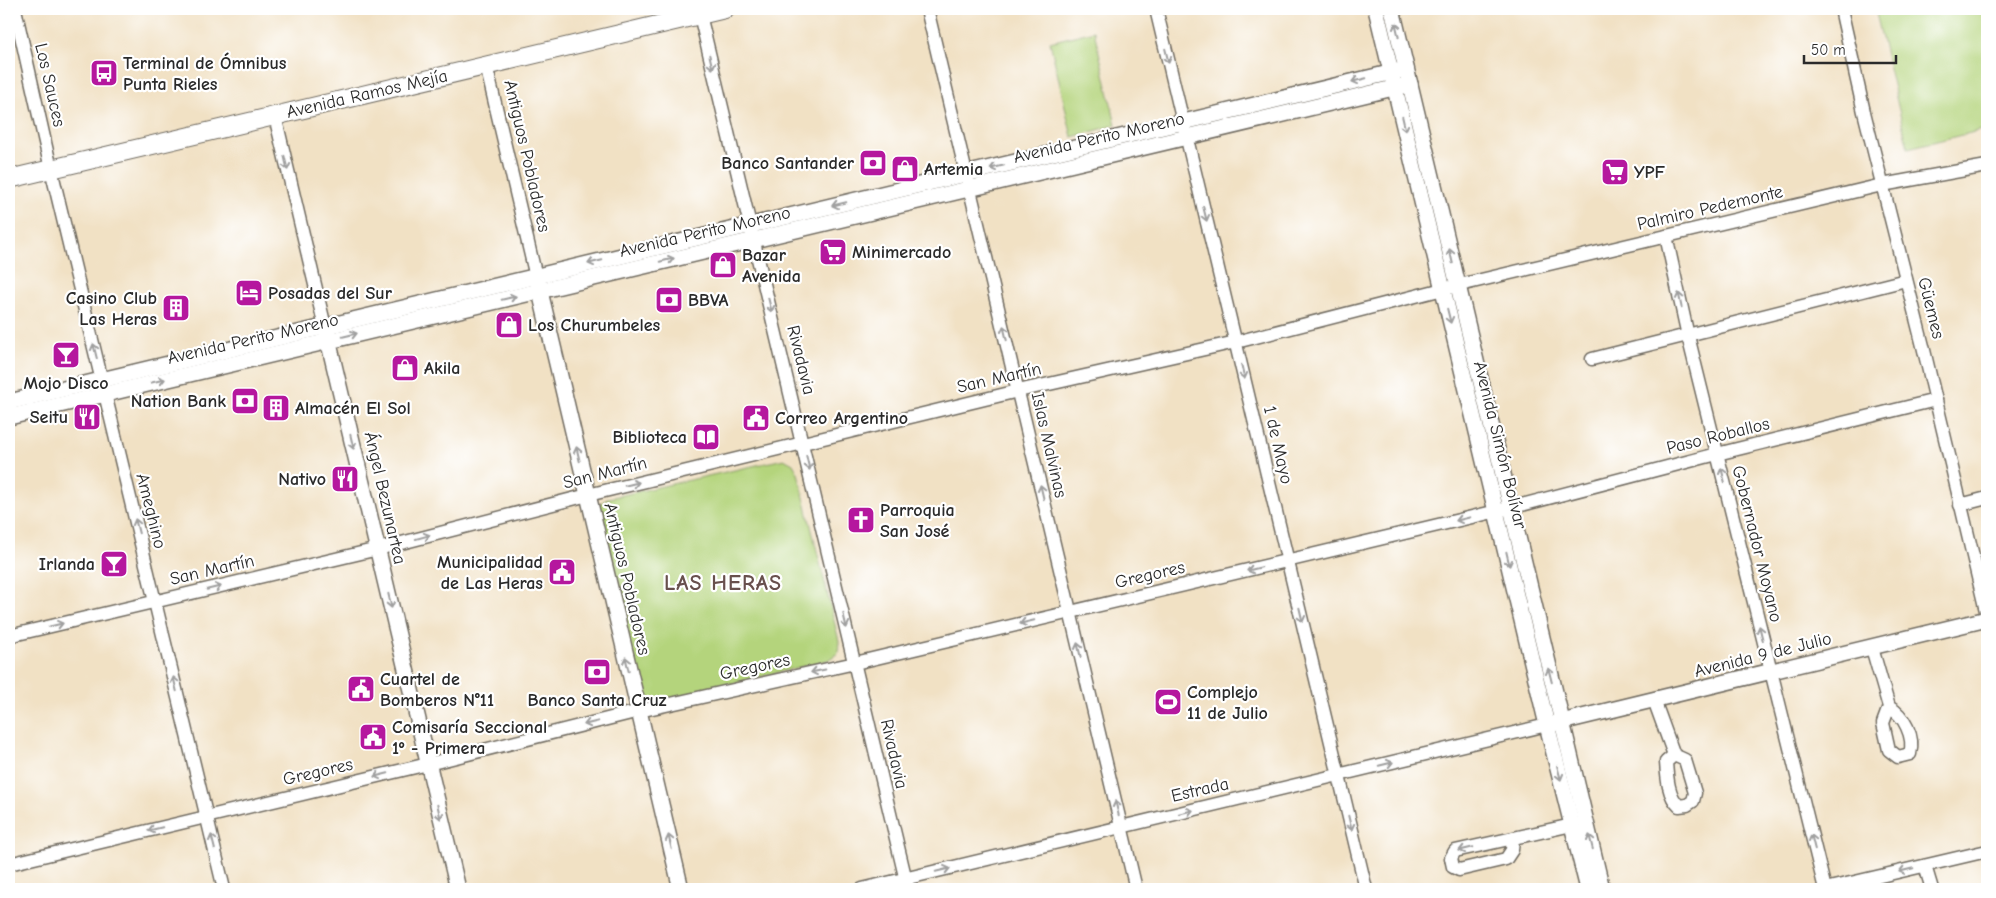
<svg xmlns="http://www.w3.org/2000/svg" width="1996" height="898" font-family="'Comic Neue',sans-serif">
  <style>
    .green { fill: #b4d47b; stroke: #708053 }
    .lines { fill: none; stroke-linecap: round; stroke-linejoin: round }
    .minor-casing { stroke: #706b61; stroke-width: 15 }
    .tertiary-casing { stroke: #706b61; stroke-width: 18 }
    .secondary-casing { stroke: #706b61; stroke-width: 20 }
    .minor { stroke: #fff; stroke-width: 12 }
    .tertiary { stroke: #fff; stroke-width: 15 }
    .secondary { stroke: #fff; stroke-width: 18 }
    .oneway { stroke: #a0a0a0 }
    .labels { text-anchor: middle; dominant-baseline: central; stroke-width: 4.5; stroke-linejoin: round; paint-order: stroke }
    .poi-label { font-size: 18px; font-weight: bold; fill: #2b2b2b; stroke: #fff; text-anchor: start }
    .street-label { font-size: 18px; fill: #2b2b2b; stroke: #fff }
    .district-label { font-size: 22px; font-weight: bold; letter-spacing: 1px; fill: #68504d; stroke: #fff }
  </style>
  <rect width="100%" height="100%" fill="#fff"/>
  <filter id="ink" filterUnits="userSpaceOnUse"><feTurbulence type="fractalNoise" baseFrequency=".02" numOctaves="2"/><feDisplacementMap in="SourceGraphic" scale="10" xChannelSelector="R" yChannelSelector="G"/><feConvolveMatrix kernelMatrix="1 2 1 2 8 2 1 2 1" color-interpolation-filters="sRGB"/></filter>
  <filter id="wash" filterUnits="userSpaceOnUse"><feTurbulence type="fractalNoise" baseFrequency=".0096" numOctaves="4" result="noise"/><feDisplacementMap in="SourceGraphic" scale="20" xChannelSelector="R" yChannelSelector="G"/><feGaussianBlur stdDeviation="1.12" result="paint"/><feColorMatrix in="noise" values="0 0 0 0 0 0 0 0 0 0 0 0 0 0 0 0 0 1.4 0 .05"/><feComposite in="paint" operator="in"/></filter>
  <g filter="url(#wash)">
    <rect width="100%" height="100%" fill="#f1e1c4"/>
    <g class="green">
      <path d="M1875,9H1987V129L1908,148Z"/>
      <path d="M1094,31L1116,125L1072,137L1050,42Z"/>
      <path d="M784,459L793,464L798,473L839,641L838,653L828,660L656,703H646L642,700L596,508L599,504L609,498Z"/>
    </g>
  </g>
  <g filter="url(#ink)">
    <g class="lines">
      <defs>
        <g id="minor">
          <path d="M15,9L51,169L224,889"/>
          <path d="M927,9L1136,889"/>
          <path d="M1156,9L1366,889"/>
          <path d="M1841,9L1864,112L1923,346L1987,615"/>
          <path d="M700,15L908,889"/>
          <path d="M486,65L536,277"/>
          <path d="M275,116L325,327"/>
          <path d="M1666,236L1688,336L1825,889"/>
          <path d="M1592,359L1906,280"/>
          <path d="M1960,505L1987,498"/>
          <path d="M9,636L378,549L588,495L1018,391L1236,342L1443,289L1882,185L1987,166"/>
          <path d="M1872,648L1889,707L1883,723L1889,750L1898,757L1910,754C1915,737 1904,715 1889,707"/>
          <path d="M1654,700L1674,755L1666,762C1667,777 1668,796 1679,806L1687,805L1693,801L1695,793L1685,760L1674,755"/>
          <path d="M1513,838L1512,850L1506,859L1459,870L1453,867L1451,858L1455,851L1572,825"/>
          <path d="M9,864L428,764L639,711L855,663L1510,508L1717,454L1936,400"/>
          <path d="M1925,866L1932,889"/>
          <path d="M862,889L1547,725"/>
          <path d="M1825,889L1987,851"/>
        </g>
        <g id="tertiary">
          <path d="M1376,9L1547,725L1588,889"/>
          <path d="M1392,9L1602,889"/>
          <path d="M538,283L681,889"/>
          <path d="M326,331L458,889"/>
          <path d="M9,402L1406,69"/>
          <path d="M9,417L1410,84"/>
          <path d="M1553,724L1987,619"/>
        </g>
        <path id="secondary" d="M9,179L725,9"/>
      </defs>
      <use href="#minor" class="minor-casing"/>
      <use href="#tertiary" class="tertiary-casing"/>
      <use href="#secondary" class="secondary-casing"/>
      <use href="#minor" class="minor"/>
      <use href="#tertiary" class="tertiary"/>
      <use href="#secondary" class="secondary"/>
    </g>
    <defs><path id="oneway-shaft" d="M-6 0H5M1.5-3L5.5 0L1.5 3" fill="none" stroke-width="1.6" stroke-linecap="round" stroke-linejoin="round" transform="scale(1.25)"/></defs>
    <g class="oneway">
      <use href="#oneway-shaft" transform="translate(1397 30) rotate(-103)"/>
      <use href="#oneway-shaft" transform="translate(1167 56) rotate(76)"/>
      <use href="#oneway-shaft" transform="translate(711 62) rotate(77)"/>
      <use href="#oneway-shaft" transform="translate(1359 80) rotate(167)"/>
      <use href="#oneway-shaft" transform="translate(1404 124) rotate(77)"/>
      <use href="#oneway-shaft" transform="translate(286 163) rotate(77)"/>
      <use href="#oneway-shaft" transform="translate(997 167) rotate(167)"/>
      <use href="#oneway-shaft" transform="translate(839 204) rotate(167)"/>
      <use href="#oneway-shaft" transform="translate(1205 214) rotate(76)"/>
      <use href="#oneway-shaft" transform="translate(1451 256) rotate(-103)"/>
      <use href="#oneway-shaft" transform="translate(667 260) rotate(-13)"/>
      <use href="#oneway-shaft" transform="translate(595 262) rotate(167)"/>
      <use href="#oneway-shaft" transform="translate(509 298) rotate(-13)"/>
      <use href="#oneway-shaft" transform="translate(1680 300) rotate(-102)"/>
      <use href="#oneway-shaft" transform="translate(770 305) rotate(76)"/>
      <use href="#oneway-shaft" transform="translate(1449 316) rotate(76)"/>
      <use href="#oneway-shaft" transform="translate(1005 333) rotate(-103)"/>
      <use href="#oneway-shaft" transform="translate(350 335) rotate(-13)"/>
      <use href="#oneway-shaft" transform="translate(95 351) rotate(-104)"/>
      <use href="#oneway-shaft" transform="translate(1243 372) rotate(77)"/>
      <use href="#oneway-shaft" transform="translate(158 381) rotate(-13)"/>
      <use href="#oneway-shaft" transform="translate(352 442) rotate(77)"/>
      <use href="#oneway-shaft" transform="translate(578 454) rotate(-103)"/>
      <use href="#oneway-shaft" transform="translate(808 463) rotate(77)"/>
      <use href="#oneway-shaft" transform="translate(1723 475) rotate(-104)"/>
      <use href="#oneway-shaft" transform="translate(632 484) rotate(-13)"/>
      <use href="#oneway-shaft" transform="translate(1042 492) rotate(-103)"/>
      <use href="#oneway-shaft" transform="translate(1463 519) rotate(167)"/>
      <use href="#oneway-shaft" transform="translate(137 526) rotate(-104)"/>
      <use href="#oneway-shaft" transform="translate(423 537) rotate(-15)"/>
      <use href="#oneway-shaft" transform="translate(1508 559) rotate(77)"/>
      <use href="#oneway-shaft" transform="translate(1254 569) rotate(167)"/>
      <use href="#oneway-shaft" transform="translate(214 588) rotate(-13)"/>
      <use href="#oneway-shaft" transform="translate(390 601) rotate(77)"/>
      <use href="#oneway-shaft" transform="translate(1301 615) rotate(77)"/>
      <use href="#oneway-shaft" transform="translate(845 621) rotate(77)"/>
      <use href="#oneway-shaft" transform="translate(1027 622) rotate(167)"/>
      <use href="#oneway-shaft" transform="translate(56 625) rotate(-13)"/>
      <use href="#oneway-shaft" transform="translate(1761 633) rotate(-104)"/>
      <use href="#oneway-shaft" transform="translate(1079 650) rotate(-103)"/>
      <use href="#oneway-shaft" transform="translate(627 664) rotate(-103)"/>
      <use href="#oneway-shaft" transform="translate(818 671) rotate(168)"/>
      <use href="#oneway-shaft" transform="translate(1550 675) rotate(-104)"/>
      <use href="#oneway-shaft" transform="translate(175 684) rotate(-103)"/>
      <use href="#oneway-shaft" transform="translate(591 723) rotate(166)"/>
      <use href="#oneway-shaft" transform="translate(1386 764) rotate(-14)"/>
      <use href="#oneway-shaft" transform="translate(1559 773) rotate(75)"/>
      <use href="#oneway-shaft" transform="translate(381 775) rotate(167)"/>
      <use href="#oneway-shaft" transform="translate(1117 808) rotate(-103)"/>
      <use href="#oneway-shaft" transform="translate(439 812) rotate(77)"/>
      <use href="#oneway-shaft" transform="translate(1186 812) rotate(-13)"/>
      <use href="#oneway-shaft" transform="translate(1350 823) rotate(77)"/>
      <use href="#oneway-shaft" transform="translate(155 829) rotate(167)"/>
      <use href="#oneway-shaft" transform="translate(213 842) rotate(-104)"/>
      <use href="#oneway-shaft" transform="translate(670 842) rotate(-103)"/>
      <use href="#oneway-shaft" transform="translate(1591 842) rotate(-104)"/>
      <use href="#oneway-shaft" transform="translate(1813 842) rotate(-104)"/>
      <use href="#oneway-shaft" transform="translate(1466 849) rotate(167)"/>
      <use href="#oneway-shaft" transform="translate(943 870) rotate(-13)"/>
      <use href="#oneway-shaft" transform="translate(1906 870) rotate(167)"/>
    </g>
  </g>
  <defs>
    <symbol id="bus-square" viewBox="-11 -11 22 22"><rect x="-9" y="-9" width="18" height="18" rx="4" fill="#b5179e" stroke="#fff"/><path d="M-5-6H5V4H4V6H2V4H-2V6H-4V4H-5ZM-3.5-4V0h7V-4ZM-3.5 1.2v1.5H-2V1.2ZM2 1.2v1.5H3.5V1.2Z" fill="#fff"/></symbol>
    <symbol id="bank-square" viewBox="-11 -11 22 22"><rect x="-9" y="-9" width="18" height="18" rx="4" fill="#b5179e" stroke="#fff"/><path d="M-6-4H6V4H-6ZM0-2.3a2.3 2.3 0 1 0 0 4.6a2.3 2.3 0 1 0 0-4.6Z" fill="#fff"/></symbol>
    <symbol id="shop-square" viewBox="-11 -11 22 22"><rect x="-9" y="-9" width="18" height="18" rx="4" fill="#b5179e" stroke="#fff"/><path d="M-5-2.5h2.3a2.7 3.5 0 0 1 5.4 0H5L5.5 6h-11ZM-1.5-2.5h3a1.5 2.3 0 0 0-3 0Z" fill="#fff"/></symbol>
    <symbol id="supermarket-square" viewBox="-11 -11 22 22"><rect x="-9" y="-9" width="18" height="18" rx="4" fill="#b5179e" stroke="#fff"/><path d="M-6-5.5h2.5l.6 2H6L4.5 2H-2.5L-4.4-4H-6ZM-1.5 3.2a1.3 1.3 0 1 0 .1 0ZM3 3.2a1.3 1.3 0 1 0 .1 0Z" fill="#fff"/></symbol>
    <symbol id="hotel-square" viewBox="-11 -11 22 22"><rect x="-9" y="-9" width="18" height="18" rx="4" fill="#b5179e" stroke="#fff"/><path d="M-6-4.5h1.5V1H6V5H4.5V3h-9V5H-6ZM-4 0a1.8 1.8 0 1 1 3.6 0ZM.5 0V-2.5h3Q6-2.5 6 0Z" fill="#fff"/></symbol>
    <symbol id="building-square" viewBox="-11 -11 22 22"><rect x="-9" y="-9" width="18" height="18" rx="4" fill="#b5179e" stroke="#fff"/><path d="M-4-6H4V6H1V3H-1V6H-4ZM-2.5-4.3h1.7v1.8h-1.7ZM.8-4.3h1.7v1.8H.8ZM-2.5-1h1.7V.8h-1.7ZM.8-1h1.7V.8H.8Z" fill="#fff"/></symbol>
    <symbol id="bar-square" viewBox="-11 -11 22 22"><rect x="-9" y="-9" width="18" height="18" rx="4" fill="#b5179e" stroke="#fff"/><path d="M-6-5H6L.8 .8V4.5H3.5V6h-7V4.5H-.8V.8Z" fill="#fff"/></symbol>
    <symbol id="restaurant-square" viewBox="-11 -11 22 22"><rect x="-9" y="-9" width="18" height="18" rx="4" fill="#b5179e" stroke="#fff"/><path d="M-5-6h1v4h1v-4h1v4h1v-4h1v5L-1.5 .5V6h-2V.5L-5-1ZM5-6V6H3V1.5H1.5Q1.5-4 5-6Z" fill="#fff"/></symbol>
    <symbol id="civic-square" viewBox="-11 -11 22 22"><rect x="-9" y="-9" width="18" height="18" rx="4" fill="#b5179e" stroke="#fff"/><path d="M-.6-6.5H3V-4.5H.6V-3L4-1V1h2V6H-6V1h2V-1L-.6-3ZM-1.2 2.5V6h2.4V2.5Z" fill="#fff"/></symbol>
    <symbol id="library-square" viewBox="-11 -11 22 22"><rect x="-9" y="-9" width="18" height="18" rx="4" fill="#b5179e" stroke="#fff"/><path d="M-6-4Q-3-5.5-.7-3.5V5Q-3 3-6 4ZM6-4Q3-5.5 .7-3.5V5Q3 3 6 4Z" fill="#fff"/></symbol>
    <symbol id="church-square" viewBox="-11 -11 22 22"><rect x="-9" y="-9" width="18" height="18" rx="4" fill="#b5179e" stroke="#fff"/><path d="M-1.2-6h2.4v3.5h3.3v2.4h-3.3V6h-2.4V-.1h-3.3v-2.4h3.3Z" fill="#fff"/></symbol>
    <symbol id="stadium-square" viewBox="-11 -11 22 22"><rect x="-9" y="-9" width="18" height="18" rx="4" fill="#b5179e" stroke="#fff"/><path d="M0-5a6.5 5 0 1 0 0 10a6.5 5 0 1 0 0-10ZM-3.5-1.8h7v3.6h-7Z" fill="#fff"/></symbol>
  </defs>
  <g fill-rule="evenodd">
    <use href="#bus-square" x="88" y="57" width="32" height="32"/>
    <use href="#bank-square" x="857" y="147" width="32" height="32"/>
    <use href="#shop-square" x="889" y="153" width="32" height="32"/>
    <use href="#supermarket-square" x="1599" y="156" width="32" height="32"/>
    <use href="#supermarket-square" x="817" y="236" width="32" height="32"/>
    <use href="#shop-square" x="707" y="249" width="32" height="32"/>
    <use href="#hotel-square" x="233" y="277" width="32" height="32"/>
    <use href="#bank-square" x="653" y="284" width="32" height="32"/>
    <use href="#building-square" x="160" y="292" width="32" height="32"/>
    <use href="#shop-square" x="493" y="309" width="32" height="32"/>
    <use href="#bar-square" x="50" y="339" width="32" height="32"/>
    <use href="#shop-square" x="389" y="352" width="32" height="32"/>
    <use href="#bank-square" x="229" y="385" width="32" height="32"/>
    <use href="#building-square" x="260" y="392" width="32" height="32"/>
    <use href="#restaurant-square" x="71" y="401" width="32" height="32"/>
    <use href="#civic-square" x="740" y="402" width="32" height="32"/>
    <use href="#library-square" x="690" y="421" width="32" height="32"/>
    <use href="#restaurant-square" x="329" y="463" width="32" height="32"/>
    <use href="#church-square" x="845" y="504" width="32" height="32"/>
    <use href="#bar-square" x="98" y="548" width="32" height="32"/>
    <use href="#civic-square" x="546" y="556" width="32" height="32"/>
    <use href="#bank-square" x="581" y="656" width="32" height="32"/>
    <use href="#civic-square" x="345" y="673" width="32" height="32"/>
    <use href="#stadium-square" x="1152" y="686" width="32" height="32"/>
    <use href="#civic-square" x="357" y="721" width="32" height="32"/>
  </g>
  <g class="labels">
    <g class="poi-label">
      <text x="123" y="63">Terminal de Ómnibus<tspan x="123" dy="21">Punta Rieles</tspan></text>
      <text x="854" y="163" text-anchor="end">Banco Santander</text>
      <text x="924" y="169">Artemia</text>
      <text x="1634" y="172">YPF</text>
      <text x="852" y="252">Minimercado</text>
      <text x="742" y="255">Bazar<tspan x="742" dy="21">Avenida</tspan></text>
      <text x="268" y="293">Posadas del Sur</text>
      <text x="157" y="298" text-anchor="end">Casino Club<tspan x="157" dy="21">Las Heras</tspan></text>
      <text x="688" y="300">BBVA</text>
      <text x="528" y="325">Los Churumbeles</text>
      <text x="424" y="368">Akila</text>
      <text x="66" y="383" text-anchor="middle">Mojo Disco</text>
      <text x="226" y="401" text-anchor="end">Nation Bank</text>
      <text x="295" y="408">Almacén El Sol</text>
      <text x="68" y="417" text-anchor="end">Seitu</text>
      <text x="775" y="418">Correo Argentino</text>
      <text x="687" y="437" text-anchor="end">Biblioteca</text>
      <text x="326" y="479" text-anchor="end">Nativo</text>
      <text x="880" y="510">Parroquia<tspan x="880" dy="21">San José</tspan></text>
      <text x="543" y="562" text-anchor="end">Municipalidad<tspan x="543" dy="21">de Las Heras</tspan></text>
      <text x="95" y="564" text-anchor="end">Irlanda</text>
      <text x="380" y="679">Cuartel de<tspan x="380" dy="21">Bomberos N°11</tspan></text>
      <text x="1187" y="692">Complejo<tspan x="1187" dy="21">11 de Julio</tspan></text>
      <text x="597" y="700" text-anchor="middle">Banco Santa Cruz</text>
      <text x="392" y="727">Comisaría Seccional<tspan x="392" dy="21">1º - Primera</tspan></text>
    </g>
    <g class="street-label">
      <text transform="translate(50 85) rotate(77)">Los Sauces</text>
      <text transform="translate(367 94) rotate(-13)">Avenida Ramos Mejía</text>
      <text transform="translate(1099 138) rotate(-13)">Avenida Perito Moreno</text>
      <text transform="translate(527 156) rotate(77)">Antiguos Pobladores</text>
      <text transform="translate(1710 208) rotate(-13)">Palmiro Pedemonte</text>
      <text transform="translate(705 232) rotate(-13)">Avenida Perito Moreno</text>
      <text transform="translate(1931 308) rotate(76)">Güemes</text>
      <text transform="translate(253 339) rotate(-13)">Avenida Perito Moreno</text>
      <text transform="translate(801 360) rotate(76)">Rivadavia</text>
      <text transform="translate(999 378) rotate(-13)">San Martín</text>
      <text transform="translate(1718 436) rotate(-14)">Paso Roballos</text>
      <text transform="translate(1049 445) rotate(77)">Islas Malvinas</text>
      <text transform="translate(1278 445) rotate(77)">1 de Mayo</text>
      <text transform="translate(1500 445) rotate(76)">Avenida Simón Bolívar</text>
      <text transform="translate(605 473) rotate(-14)">San Martín</text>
      <text transform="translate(385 498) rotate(77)">Ángel Bezunartea</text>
      <text transform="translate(151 511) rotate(76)">Ameghino</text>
      <text transform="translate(1757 544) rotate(76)">Gobernador Moyano</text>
      <text transform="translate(212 570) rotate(-13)">San Martín</text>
      <text transform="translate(1150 575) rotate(-13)">Gregores</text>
      <text transform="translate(627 579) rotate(77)">Antiguos Pobladores</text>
      <text transform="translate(1763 655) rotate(-14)">Avenida 9 de Julio</text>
      <text transform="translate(755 667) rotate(-12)">Gregores</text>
      <text transform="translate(894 754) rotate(77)">Rivadavia</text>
      <text transform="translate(318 772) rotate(-13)">Gregores</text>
      <text transform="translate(1200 790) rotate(-13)">Estrada</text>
    </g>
    <g class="district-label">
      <text x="723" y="583">LAS HERAS</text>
    </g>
  </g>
  <rect width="1996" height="898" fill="none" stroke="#fff" stroke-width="30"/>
  <path d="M1804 55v8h92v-8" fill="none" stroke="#2b2b2b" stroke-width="2.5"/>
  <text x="1811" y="55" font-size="15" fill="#2b2b2b" stroke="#ffffff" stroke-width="4" paint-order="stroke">50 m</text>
</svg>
